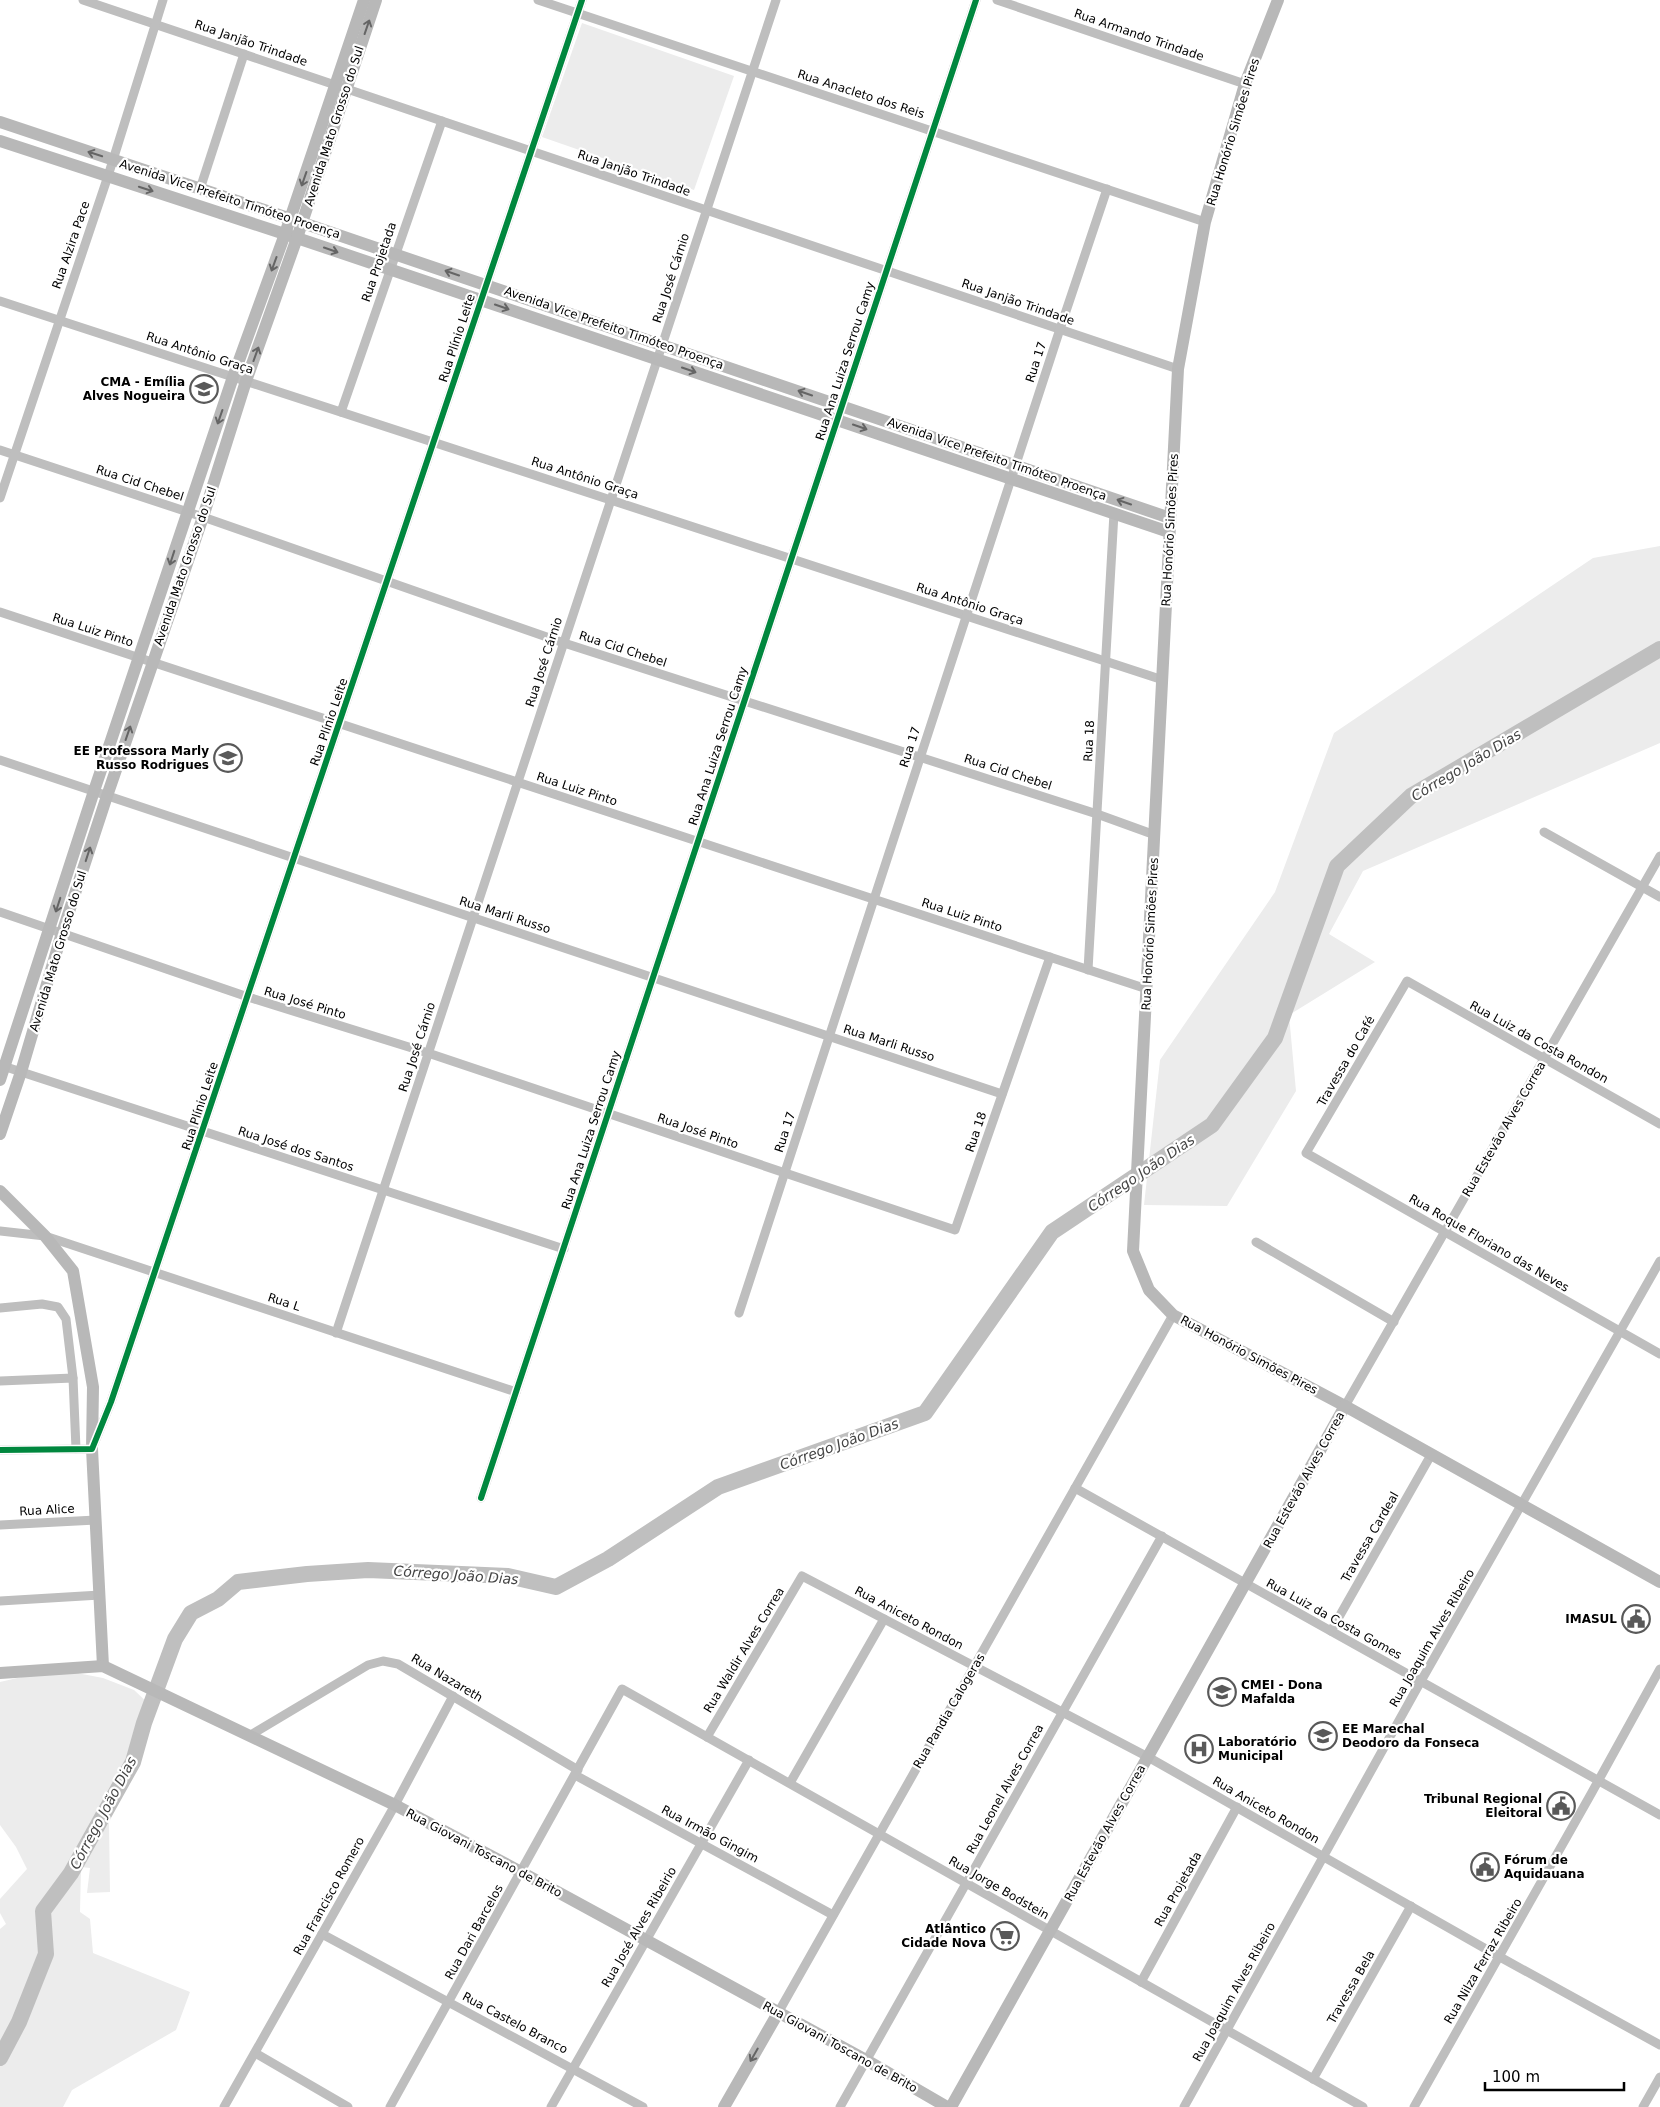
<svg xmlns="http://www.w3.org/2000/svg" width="1660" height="2107" font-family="'DejaVu Sans',sans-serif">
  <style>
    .green { fill: #ececec }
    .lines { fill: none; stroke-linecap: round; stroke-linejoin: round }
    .river { stroke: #bfbfbf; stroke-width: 16 }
    .street { stroke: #bebebe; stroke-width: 9 }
    .secondary { stroke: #b8b8b8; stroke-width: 12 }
    .cycleway-casing { stroke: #fff; stroke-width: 9 }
    .cycleway { stroke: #00873e; stroke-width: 6 }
    .oneway { stroke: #656565 }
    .labels { text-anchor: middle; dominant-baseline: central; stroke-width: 4.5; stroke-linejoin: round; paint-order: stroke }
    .street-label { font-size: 12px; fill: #000; stroke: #fff }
    .poi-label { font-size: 12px; font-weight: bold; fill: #000; stroke: #fff; text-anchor: end }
    .water-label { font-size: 14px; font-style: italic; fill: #444; stroke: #fff }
  </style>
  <rect width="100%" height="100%" fill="#fff"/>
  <g class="green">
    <path d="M582,23L734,76L694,190L542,137Z"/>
    <path d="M1660,546V743L1363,871L1329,934L1375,962L1289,1015L1296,1091L1227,1206L1144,1205L1160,1060L1275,892L1334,733L1593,558Z"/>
    <path d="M56,1669L103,1678L134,1690L152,1707L150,1723L142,1750L120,1793L109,1823L110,1892L87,1893L90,1868L81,1867L80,1912L90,1919L93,1953L190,1992L176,2030L72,2090L63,2107H0V1929L6,1924L0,1913V1899L27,1869L16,1847L0,1825V1682Z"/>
  </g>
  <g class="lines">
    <path class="river" d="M0,2058L19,2022L46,1954L43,1911L71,1873L133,1762L144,1723L175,1639L191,1613L218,1599L238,1582L307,1574L368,1570L508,1576L556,1587L608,1559L718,1487L925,1413L1052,1232L1212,1125L1275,1038L1337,866L1411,796L1660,649"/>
    <g class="street">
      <path d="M83,0L1178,369"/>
      <path d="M538,0L1205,222"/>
      <path d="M997,0L1245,84"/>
      <path d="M200,189L244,54"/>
      <path d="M0,301L1163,680"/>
      <path d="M341,412L442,121"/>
      <path d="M0,450L203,517L564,643L1097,814L1155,835"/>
      <path d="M0,498L108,176L163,0"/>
      <path d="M0,612L1147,989"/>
      <path d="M0,760L1002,1094"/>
      <path d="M1544,832L1660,897"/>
      <path d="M0,912L248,997L428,1053L955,1230L1050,957"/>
      <path d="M1088,970L1114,513"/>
      <path d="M0,1065L564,1249"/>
      <path d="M1660,1124L1407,981L1306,1153L1660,1354"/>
      <path d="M0,1231L45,1236L516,1392"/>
      <path d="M1256,1242L1394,1322"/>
      <path d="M0,1308L42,1304L58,1307L66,1319L73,1378"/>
      <path d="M739,1313L1060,329L1107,189"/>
      <path d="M336,1333L776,0"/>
      <path d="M0,1381L73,1378L76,1449"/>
      <path d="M1345,1406L1660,856"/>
      <path d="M0,1450L92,1449L111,1402L582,0"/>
      <path d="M1075,1488L1660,1815"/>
      <path d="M481,1498L976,0"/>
      <path d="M0,1525L96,1520"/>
      <path d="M0,1601L100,1595"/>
      <path d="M1331,1631L1431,1455"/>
      <path d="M249,1736L368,1665L383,1661L398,1664L578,1770"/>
      <path d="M707,1737L802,1576L1148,1757L1500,1957L1660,2045"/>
      <path d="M575,1775L833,1915"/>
      <path d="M790,1783L884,1619"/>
      <path d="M322,1934L643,2107"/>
      <path d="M1141,1982L1237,1807"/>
      <path d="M778,2013L1173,1315"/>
      <path d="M255,2053L348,2107"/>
      <path d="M1313,2079L1411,1906"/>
      <path d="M224,2107L395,1805L453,1696"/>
      <path d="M390,2107L622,1689L1363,2107"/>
      <path d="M551,2107L749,1760"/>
      <path d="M840,2107L1162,1536"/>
      <path d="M1184,2107L1421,1681L1660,1261"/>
      <path d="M1414,2107L1591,1794L1660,1669"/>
      <path d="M1643,2107L1660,2077"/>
    </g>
    <g class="secondary">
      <path d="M1278,0L1245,84L1205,222L1178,369L1133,1251L1149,1290L1173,1315L1345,1406L1660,1582"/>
      <path d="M0,122L303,223L1170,518"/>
      <path d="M0,141L297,238L1169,532"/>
      <path d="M0,1080L94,791L233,377L285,234L364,0"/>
      <path d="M0,1134L21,1072L62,933L107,796L203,517L246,381L297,238L376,0"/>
      <path d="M0,1191L45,1236L73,1271L93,1387L92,1449L103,1666"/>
      <path d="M0,1673L103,1666L395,1805L521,1872L866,2060L947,2107"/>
      <path d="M724,2107L778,2013"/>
      <path d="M951,2107L1345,1406"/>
    </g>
    <defs>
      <g id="cycleway">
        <path d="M0,1450L92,1449L111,1402L582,0"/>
        <path d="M481,1498L976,0"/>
      </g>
    </defs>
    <use href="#cycleway" class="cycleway-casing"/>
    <use href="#cycleway" class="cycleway"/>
  </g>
  <defs><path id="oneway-shaft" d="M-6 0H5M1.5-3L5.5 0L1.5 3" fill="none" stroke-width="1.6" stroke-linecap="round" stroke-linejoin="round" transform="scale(1.25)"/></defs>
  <g class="oneway">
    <use href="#oneway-shaft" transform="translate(367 27) rotate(-71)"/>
    <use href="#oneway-shaft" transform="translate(95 154) rotate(-162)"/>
    <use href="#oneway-shaft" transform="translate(304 179) rotate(109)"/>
    <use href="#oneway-shaft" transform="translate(146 189) rotate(18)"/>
    <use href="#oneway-shaft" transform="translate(331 250) rotate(19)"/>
    <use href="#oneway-shaft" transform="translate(274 264) rotate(110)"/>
    <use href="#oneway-shaft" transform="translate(452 273) rotate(-161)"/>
    <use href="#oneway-shaft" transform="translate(502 307) rotate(19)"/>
    <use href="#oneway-shaft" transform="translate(256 354) rotate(-70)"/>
    <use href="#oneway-shaft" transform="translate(689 370) rotate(19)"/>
    <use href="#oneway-shaft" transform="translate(805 393) rotate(-161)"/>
    <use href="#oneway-shaft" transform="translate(220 417) rotate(109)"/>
    <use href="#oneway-shaft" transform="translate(860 427) rotate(19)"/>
    <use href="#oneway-shaft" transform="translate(1124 502) rotate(-161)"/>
    <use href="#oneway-shaft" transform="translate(172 558) rotate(108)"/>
    <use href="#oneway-shaft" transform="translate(128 733) rotate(-71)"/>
    <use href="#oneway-shaft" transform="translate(88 854) rotate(-72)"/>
    <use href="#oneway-shaft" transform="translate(58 905) rotate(108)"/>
    <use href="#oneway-shaft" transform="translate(754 2055) rotate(120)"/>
  </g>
  <defs>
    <symbol id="school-ring" viewBox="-11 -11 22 22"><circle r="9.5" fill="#fff" stroke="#595959" stroke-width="1.5"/><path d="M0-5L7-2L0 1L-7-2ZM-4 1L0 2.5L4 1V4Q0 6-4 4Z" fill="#595959"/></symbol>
    <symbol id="civic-ring" viewBox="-11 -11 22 22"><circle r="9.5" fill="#fff" stroke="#595959" stroke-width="1.5"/><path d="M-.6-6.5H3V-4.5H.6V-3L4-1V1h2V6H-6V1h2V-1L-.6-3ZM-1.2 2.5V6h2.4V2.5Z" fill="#595959"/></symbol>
    <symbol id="hospital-ring" viewBox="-11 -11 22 22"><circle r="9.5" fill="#fff" stroke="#595959" stroke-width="1.5"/><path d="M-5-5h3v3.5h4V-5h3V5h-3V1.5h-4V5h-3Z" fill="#595959"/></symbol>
    <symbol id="supermarket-ring" viewBox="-11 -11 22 22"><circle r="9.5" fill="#fff" stroke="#595959" stroke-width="1.5"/><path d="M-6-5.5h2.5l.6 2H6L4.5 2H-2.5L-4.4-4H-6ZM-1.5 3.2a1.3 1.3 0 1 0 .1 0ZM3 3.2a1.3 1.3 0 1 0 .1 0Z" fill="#595959"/></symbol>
  </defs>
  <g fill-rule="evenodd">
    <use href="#school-ring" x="188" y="373" width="32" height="32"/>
    <use href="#school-ring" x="212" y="742" width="32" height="32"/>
    <use href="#civic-ring" x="1620" y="1603" width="32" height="32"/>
    <use href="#school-ring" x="1206" y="1676" width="32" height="32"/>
    <use href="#school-ring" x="1307" y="1720" width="32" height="32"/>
    <use href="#hospital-ring" x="1183" y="1733" width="32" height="32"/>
    <use href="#civic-ring" x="1545" y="1790" width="32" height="32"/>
    <use href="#civic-ring" x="1469" y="1851" width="32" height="32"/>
    <use href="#supermarket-ring" x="989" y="1920" width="32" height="32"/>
  </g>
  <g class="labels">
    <g class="street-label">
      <text transform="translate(1139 35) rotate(19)">Rua Armando Trindade</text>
      <text transform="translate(251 43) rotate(19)">Rua Janjão Trindade</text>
      <text transform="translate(861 94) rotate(18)">Rua Anacleto dos Reis</text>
      <text transform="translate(334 126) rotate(-72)">Avenida Mato Grosso do Sul</text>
      <text transform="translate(1233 132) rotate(-73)">Rua Honório Simões Pires</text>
      <text transform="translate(634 173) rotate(19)">Rua Janjão Trindade</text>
      <text transform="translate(230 199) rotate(18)">Avenida Vice Prefeito Timóteo Proença</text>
      <text transform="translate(71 245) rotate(-71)">Rua Alzira Pace</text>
      <text transform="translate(379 262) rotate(-71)">Rua Projetada</text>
      <text transform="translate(671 278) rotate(-72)">Rua José Cárnio</text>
      <text transform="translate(1018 302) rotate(19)">Rua Janjão Trindade</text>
      <text transform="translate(614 328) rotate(19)">Avenida Vice Prefeito Timóteo Proença</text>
      <text transform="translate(457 338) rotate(-72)">Rua Plínio Leite</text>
      <text transform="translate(200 353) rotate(18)">Rua Antônio Graça</text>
      <text transform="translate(845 361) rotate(-72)">Rua Ana Luiza Serrou Camy</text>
      <text transform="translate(1036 362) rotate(-72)">Rua 17</text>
      <text transform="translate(997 459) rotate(19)">Avenida Vice Prefeito Timóteo Proença</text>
      <text transform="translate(585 478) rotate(18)">Rua Antônio Graça</text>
      <text transform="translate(140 483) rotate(18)">Rua Cid Chebel</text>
      <text transform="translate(1170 530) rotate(-87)">Rua Honório Simões Pires</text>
      <text transform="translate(185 566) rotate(-71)">Avenida Mato Grosso do Sul</text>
      <text transform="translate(970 604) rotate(18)">Rua Antônio Graça</text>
      <text transform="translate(93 630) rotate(18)">Rua Luiz Pinto</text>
      <text transform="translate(623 649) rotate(18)">Rua Cid Chebel</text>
      <text transform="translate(544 662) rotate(-72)">Rua José Cárnio</text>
      <text transform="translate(329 722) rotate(-71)">Rua Plínio Leite</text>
      <text transform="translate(1089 741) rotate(-87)">Rua 18</text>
      <text transform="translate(718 746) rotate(-72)">Rua Ana Luiza Serrou Camy</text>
      <text transform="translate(910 747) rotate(-72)">Rua 17</text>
      <text transform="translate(1008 772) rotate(18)">Rua Cid Chebel</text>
      <text transform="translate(577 789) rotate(18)">Rua Luiz Pinto</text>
      <text transform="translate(505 915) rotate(18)">Rua Marli Russo</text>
      <text transform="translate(962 915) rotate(18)">Rua Luiz Pinto</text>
      <text transform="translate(1150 934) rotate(-87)">Rua Honório Simões Pires</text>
      <text transform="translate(58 951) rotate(-73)">Avenida Mato Grosso do Sul</text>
      <text transform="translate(305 1003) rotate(17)">Rua José Pinto</text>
      <text transform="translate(1539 1042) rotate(29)">Rua Luiz da Costa Rondon</text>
      <text transform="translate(889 1043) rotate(18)">Rua Marli Russo</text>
      <text transform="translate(417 1047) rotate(-72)">Rua José Cárnio</text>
      <text transform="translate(1346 1061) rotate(-60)">Travessa do Café</text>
      <text transform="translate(200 1106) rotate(-72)">Rua Plínio Leite</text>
      <text transform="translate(1504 1129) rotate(-60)">Rua Estevão Alves Correa</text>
      <text transform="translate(591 1130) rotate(-72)">Rua Ana Luiza Serrou Camy</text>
      <text transform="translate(698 1131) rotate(19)">Rua José Pinto</text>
      <text transform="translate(785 1132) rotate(-72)">Rua 17</text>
      <text transform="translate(976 1132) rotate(-71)">Rua 18</text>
      <text transform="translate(296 1149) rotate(18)">Rua José dos Santos</text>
      <text transform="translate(1489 1243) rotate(30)">Rua Roque Floriano das Neves</text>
      <text transform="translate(284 1302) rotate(18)">Rua L</text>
      <text transform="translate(1249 1355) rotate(28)">Rua Honório Simões Pires</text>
      <text transform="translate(1304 1480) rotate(-61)">Rua Estevão Alves Correa</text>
      <text transform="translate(47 1510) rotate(-3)">Rua Alice</text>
      <text transform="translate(1370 1537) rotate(-60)">Travessa Cardeal</text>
      <text transform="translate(909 1618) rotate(28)">Rua Aniceto Rondon</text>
      <text transform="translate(1334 1619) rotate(29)">Rua Luiz da Costa Gomes</text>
      <text transform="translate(1432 1638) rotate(-60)">Rua Joaquim Alves Ribeiro</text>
      <text transform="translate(744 1650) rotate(-59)">Rua Waldir Alves Correa</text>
      <text transform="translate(447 1678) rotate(31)">Rua Nazareth</text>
      <text transform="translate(949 1711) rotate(-60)">Rua Pandia Calogeras</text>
      <text transform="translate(1005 1789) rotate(-61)">Rua Leonel Alves Correa</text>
      <text transform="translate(1266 1810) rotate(30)">Rua Aniceto Rondon</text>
      <text transform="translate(1105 1833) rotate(-61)">Rua Estevão Alves Correa</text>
      <text transform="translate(710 1834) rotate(28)">Rua Irmão Gingim</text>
      <text transform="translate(484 1853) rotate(28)">Rua Giovani Toscano de Brito</text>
      <text transform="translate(999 1888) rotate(30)">Rua Jorge Bodstein</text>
      <text transform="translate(1178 1889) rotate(-61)">Rua Projetada</text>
      <text transform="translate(329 1896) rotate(-61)">Rua Francisco Romero</text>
      <text transform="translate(639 1927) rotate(-60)">Rua José Alves Ribeirio</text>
      <text transform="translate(474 1932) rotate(-61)">Rua Dari Barcelos</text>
      <text transform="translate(1483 1961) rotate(-60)">Rua Nilza Ferraz Ribeiro</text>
      <text transform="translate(1351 1987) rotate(-60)">Travessa Bela</text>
      <text transform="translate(1234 1992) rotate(-61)">Rua Joaquim Alves Ribeiro</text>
      <text transform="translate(515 2023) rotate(28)">Rua Castelo Branco</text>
      <text transform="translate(840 2047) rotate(29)">Rua Giovani Toscano de Brito</text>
    </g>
    <g class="poi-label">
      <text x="185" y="382">CMA - Emília<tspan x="185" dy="14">Alves Nogueira</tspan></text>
      <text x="209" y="751">EE Professora Marly<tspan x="209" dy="14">Russo Rodrigues</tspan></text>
      <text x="1617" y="1619">IMASUL</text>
      <text x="1241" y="1685" text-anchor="start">CMEI - Dona<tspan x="1241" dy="14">Mafalda</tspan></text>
      <text x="1342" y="1729" text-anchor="start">EE Marechal<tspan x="1342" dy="14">Deodoro da Fonseca</tspan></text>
      <text x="1218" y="1742" text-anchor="start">Laboratório<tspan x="1218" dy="14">Municipal</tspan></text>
      <text x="1542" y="1799">Tribunal Regional<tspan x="1542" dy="14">Eleitoral</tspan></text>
      <text x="1504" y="1860" text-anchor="start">Fórum de<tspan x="1504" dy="14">Aquidauana</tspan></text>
      <text x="986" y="1929">Atlântico<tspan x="986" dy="14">Cidade Nova</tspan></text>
    </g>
    <g class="water-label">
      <text transform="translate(1466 765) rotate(-31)">Córrego João Dias</text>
      <text transform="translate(1141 1173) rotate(-34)">Córrego João Dias</text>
      <text transform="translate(839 1444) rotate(-20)">Córrego João Dias</text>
      <text transform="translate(456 1575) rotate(4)">Córrego João Dias</text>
      <text transform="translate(103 1813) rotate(-62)">Córrego João Dias</text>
    </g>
  </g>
  <path d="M1485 2082v8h139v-8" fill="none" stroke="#000000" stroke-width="2.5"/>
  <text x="1492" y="2082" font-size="15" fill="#000000" stroke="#ffffff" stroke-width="4" paint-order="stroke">100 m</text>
</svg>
